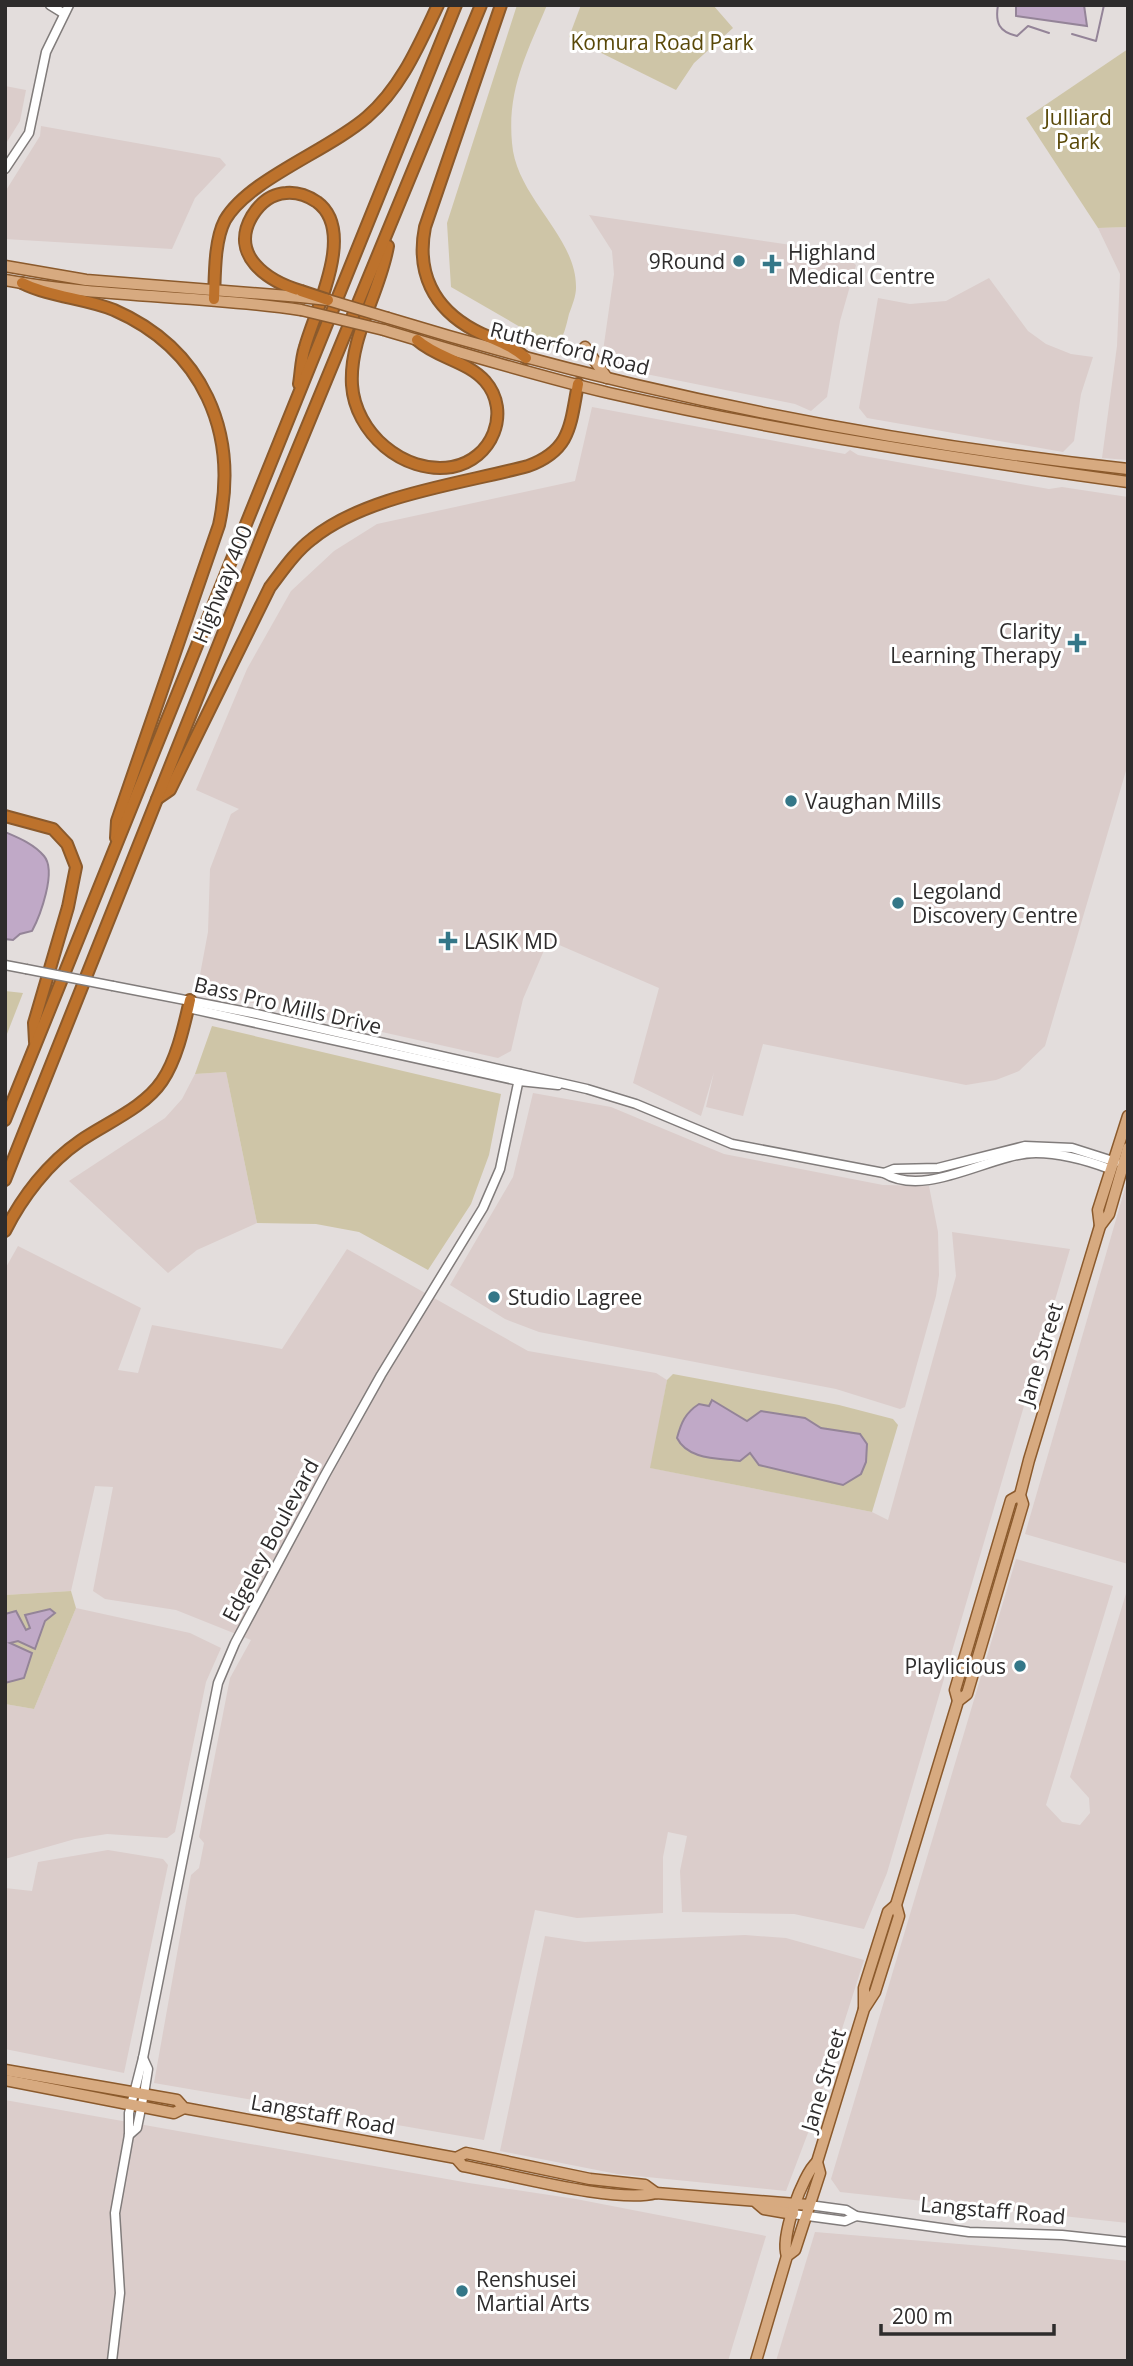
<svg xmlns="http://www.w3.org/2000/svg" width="1133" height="2366" font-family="'Open Sans',sans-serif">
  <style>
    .built { fill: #dbcdcb }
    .green { fill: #cec5a7 }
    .water { fill: #c0a9c7; stroke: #948498; stroke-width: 2 }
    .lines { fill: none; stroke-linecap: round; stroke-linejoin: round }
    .stream { stroke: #948498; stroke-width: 2 }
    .minor-casing { stroke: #817c7b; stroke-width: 11 }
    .major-casing { stroke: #8b5a2c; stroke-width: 13 }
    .highway-casing { stroke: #8b5a2c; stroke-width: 14 }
    .minor { stroke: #fff; stroke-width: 8 }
    .major { stroke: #d7aa80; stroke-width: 10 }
    .highway { stroke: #bd722c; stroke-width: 10 }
    .minor-bridge-casing { stroke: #817c7b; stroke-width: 11; stroke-linecap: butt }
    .major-bridge-casing { stroke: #8b5a2c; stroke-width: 13; stroke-linecap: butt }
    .highway-bridge-casing { stroke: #8b5a2c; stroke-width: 14; stroke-linecap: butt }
    .minor-bridge { stroke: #fff; stroke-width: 8 }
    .major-bridge { stroke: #d7aa80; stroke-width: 10 }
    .highway-bridge { stroke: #bd722c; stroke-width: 10 }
    .poi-dot { fill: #347788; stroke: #fff; stroke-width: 2.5 }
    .labels { text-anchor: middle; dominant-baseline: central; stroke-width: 6; stroke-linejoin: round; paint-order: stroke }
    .park-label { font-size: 21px; fill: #594808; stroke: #fff }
    .poi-label { font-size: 21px; fill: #2e2c2c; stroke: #fff; text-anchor: start }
    .street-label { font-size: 21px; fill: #2e2c2c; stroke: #fff }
  </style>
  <rect width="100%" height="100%" fill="#e3dddc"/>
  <g class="built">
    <path d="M5,86L26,90L20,121L5,145Z"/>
    <path d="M41,126L220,158L226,165L195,198L172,249L5,239V192L40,136Z"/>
    <path d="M589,215L798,246L852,262L856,265L840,321L827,397L811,411L795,404L601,365L614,274L612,251Z"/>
    <path d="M1128,227V460L1102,458L1117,346L1120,274L1098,228Z"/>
    <path d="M989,278L1028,331L1046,344L1071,354L1093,357L1081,394L1074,441L1063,452L867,418L859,408L878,298L910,304L946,301Z"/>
    <path d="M592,407L845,454L850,450L858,455L1049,489L1062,487L1128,497V764L1045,1046L1019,1071L996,1080L966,1085L763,1044L743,1116L706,1107L714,1072L701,1116L633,1083L659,988L543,938L545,948L523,999L511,1051L498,1058L208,993L199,980L208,932L210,869L231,814L239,809L196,790L247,669L291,591L334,551L377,524L575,481Z"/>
    <path d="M226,1072L257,1223L197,1250L168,1273L69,1181L165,1118L182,1099L195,1074Z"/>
    <path d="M533,1093L611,1107L724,1154L883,1185L929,1186L938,1232L939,1275L936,1296L905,1407L900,1409L836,1389L539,1332L505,1319L450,1285L513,1177Z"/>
    <path d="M1126,1185H1128V1564L1025,1534Z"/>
    <path d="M952,1232L1070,1249L887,1873L864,1929L794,1914L682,1912L680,1871L687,1836L668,1832L663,1857V1913L577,1918L535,1910L484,2140L154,2083L191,1875L199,1868L204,1843L199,1837L230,1678L251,1640L176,1610L105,1599L93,1591L113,1487L95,1486L71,1591L5,1595V1269L18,1246L141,1308L118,1370L138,1373L152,1325L282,1349L347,1249L528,1351L656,1373L667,1380L651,1468L872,1512L888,1520L956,1276Z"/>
    <path d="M1016,1559L1113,1586L1046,1805L1062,1822L1080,1825L1090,1813L1089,1798L1070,1777L1128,1587V2223L840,2192L831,2179Z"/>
    <path d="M76,1608L190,1633L221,1648L206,1682L175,1832L167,1838L107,1834L75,1839L5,1859V1704L34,1709Z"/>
    <path d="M108,1850L163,1859L168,1865L124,2073L5,2049V1888L32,1891L38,1862Z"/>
    <path d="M745,1935L786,1938L864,1960L814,2117L786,2191L617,2174L500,2151L545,1936L585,1942Z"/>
    <path d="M5,2100L469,2183L576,2199L766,2236L728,2361H5Z"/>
    <path d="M815,2232L995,2247L1128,2261V2361H776Z"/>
  </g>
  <g class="green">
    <path d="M517,5H547C527,53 507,89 512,143C516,198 577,236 576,288C576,296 572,306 569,314C566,326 564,338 555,347L451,287L447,223Z"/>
    <path d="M581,5H713L733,28L694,63L676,90L569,37Z"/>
    <path d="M1128,49V227L1098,228L1026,118Z"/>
    <path d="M5,991L23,993L5,1039Z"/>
    <path d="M212,1026L501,1094L489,1155L471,1204L428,1270L359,1232L316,1224L257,1223L226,1072L195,1074Z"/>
    <path d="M673,1374L839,1405L893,1419L898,1425L872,1512L650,1468L667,1380Z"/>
    <path d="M71,1591L76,1608L34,1709L5,1704V1595Z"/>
  </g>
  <g class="water">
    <path d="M1016,5H1084L1087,26L1016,16Z"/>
    <path d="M5,832C19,838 34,844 44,856C57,871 40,916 32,931L20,934L13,940L5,939Z"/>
    <path d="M712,1400L747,1421L761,1411L805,1418L821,1428L860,1434L867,1444L866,1462L861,1474L843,1485L759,1465L750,1453L740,1461C718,1458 688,1460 677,1438C681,1423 685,1413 699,1404L709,1406Z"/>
    <path d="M50,1609L55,1613L45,1621L35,1649L18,1641L10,1643L32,1653L24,1678L5,1683V1614L16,1611L26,1630L30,1628L25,1615Z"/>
  </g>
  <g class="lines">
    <g class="stream">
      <path d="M998,5C995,23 999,32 1017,36L1028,26L1049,33"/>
      <path d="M1072,34L1096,41L1104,5"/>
    </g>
    <defs>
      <g id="minor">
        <path d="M50,5L63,13"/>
        <path d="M5,169L29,133L46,52L69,5"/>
        <path d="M5,965L26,969"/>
        <path d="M113,986L252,1013L587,1089L636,1104L732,1144L884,1173C927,1199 991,1153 1036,1153C1062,1153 1086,1160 1110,1169"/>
        <path d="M188,1008L519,1081L558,1085"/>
        <path d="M884,1173L894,1169L938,1168L1025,1146L1072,1148L1116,1162"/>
        <path d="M129,2135L137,2128L144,2094L148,2069L143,2058"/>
        <path d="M809,2205L846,2210L856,2216"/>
        <path d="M793,2214L845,2221L856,2216L969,2232L1062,2235L1128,2242"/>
        <path d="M112,2361L120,2293L115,2213L129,2135V2113L143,2058L218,1683L235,1643L325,1475L381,1375L483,1208L500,1169L520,1074"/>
      </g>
      <g id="major">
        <path d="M5,266L86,280L301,297"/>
        <path d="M5,280C103,298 203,295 301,310"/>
        <path d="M388,318C627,391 879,442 1128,469"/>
        <path d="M384,330C458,352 533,375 609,393C780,432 954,458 1128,482"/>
        <path d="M585,347L607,378"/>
        <path d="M1100,1226L1098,1210L1128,1116"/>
        <path d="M958,1701L955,1690L1011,1500L1020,1495"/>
        <path d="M864,2008V1988L888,1912L896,1905"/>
        <path d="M5,2070L177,2100L184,2108L456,2158L466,2153L590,2179L645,2185L656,2193"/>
        <path d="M5,2080L174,2113L184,2108"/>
        <path d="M456,2158L463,2166C509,2174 616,2204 656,2193L809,2205"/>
        <path d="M757,2203L764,2209L793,2214"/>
        <path d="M787,2256C780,2238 802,2175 817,2162"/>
        <path d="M756,2361L787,2256L795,2250L820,2173L817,2162L864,2009L875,1992L899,1916L896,1905L958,1701L967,1694L1023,1504L1020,1495L1029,1460L1100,1226L1109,1214L1128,1148"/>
      </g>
      <g id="highway">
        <path d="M501,5L425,227C416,272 433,308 474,330C493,340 510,344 526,358"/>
        <path d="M388,246C380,293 349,337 352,385C355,432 403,475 452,467C492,460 512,412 485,381C467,361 437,358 417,340"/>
        <path d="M22,283C50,297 84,298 114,310C203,349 239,432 219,525L117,821L116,838"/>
        <path d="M214,299C215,276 214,241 225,220C249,179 328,151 367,117C401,88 419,45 438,5"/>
        <path d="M299,384C301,372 301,359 305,347C315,310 357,231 317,202C308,196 297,192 286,193C271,194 260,203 252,216C229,255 267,281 301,291"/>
        <path d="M157,799L170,790L270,587C283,570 295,552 312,539C366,495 461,484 528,466C571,450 570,426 578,384"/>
        <path d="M5,816L53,829L67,844L76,867L68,907L34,1023L35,1042"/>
        <path d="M5,1120L456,5"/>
        <path d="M5,1180L266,526L481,5"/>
        <path d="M5,1231C22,1197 48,1163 80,1141C106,1123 144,1108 162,1081C177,1059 184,1026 190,1000"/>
      </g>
    </defs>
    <use href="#minor" class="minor-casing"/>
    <use href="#major" class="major-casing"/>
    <use href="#highway" class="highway-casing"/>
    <use href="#minor" class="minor"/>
    <use href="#major" class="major"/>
    <use href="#highway" class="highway"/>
    <defs>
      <path id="minor-bridge" d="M26,969L113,986"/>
      <g id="major-bridge">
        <path d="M301,297L328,300L388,318"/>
        <path d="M301,310L384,330"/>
      </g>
      <path id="highway-bridge" d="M301,291L328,300"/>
    </defs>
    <use href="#minor-bridge" class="minor-bridge-casing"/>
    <use href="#major-bridge" class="major-bridge-casing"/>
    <use href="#highway-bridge" class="highway-bridge-casing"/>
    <use href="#minor-bridge" class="minor-bridge"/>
    <use href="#major-bridge" class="major-bridge"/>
    <use href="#highway-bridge" class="highway-bridge"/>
  </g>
  <g class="poi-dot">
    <circle cx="739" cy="261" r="7"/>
    <path d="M768.5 253.5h7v7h7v7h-7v7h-7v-7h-7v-7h7z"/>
    <path d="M1073.5 632.5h7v7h7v7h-7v7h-7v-7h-7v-7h7z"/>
    <circle cx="791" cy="801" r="7"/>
    <circle cx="898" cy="903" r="7"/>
    <path d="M444.5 930.5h7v7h7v7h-7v7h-7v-7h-7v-7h7z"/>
    <circle cx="494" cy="1297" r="7"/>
    <circle cx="1020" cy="1666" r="7"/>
    <circle cx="462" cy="2291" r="7"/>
  </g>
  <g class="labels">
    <g class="park-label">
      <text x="662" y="42">Komura Road Park</text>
      <text x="1078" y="117">Julliard<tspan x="1078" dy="24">Park</tspan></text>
    </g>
    <g class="poi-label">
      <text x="788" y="252">Highland<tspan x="788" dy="24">Medical Centre</tspan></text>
      <text x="725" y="261" text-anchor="end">9Round</text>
      <text x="1061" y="631" text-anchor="end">Clarity<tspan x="1061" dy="24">Learning Therapy</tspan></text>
      <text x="805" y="801">Vaughan Mills</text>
      <text x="912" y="891">Legoland<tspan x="912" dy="24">Discovery Centre</tspan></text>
      <text x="464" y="941">LASIK MD</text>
      <text x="508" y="1297">Studio Lagree</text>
      <text x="1006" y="1666" text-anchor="end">Playlicious</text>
      <text x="476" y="2279">Renshusei<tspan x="476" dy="24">Martial Arts</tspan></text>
    </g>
    <g class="street-label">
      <text transform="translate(570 348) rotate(14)">Rutherford Road</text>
      <text transform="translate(222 584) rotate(-68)">Highway 400</text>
      <text transform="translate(288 1005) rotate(13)">Bass Pro Mills Drive</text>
      <text transform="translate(1040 1354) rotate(-73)">Jane Street</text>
      <text transform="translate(270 1540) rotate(-62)">Edgeley Boulevard</text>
      <text transform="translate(823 2080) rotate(-73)">Jane Street</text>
      <text transform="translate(323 2114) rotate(10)">Langstaff Road</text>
      <text transform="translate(993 2210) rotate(5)">Langstaff Road</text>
    </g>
  </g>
  <rect width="1133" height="2366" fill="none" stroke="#2e2c2c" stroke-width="14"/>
  <path d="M881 2324v10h173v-10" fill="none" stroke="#2e2c2c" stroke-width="3.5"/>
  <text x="892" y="2324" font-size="21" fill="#2e2c2c" stroke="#ffffff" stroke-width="5" paint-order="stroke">200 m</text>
</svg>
